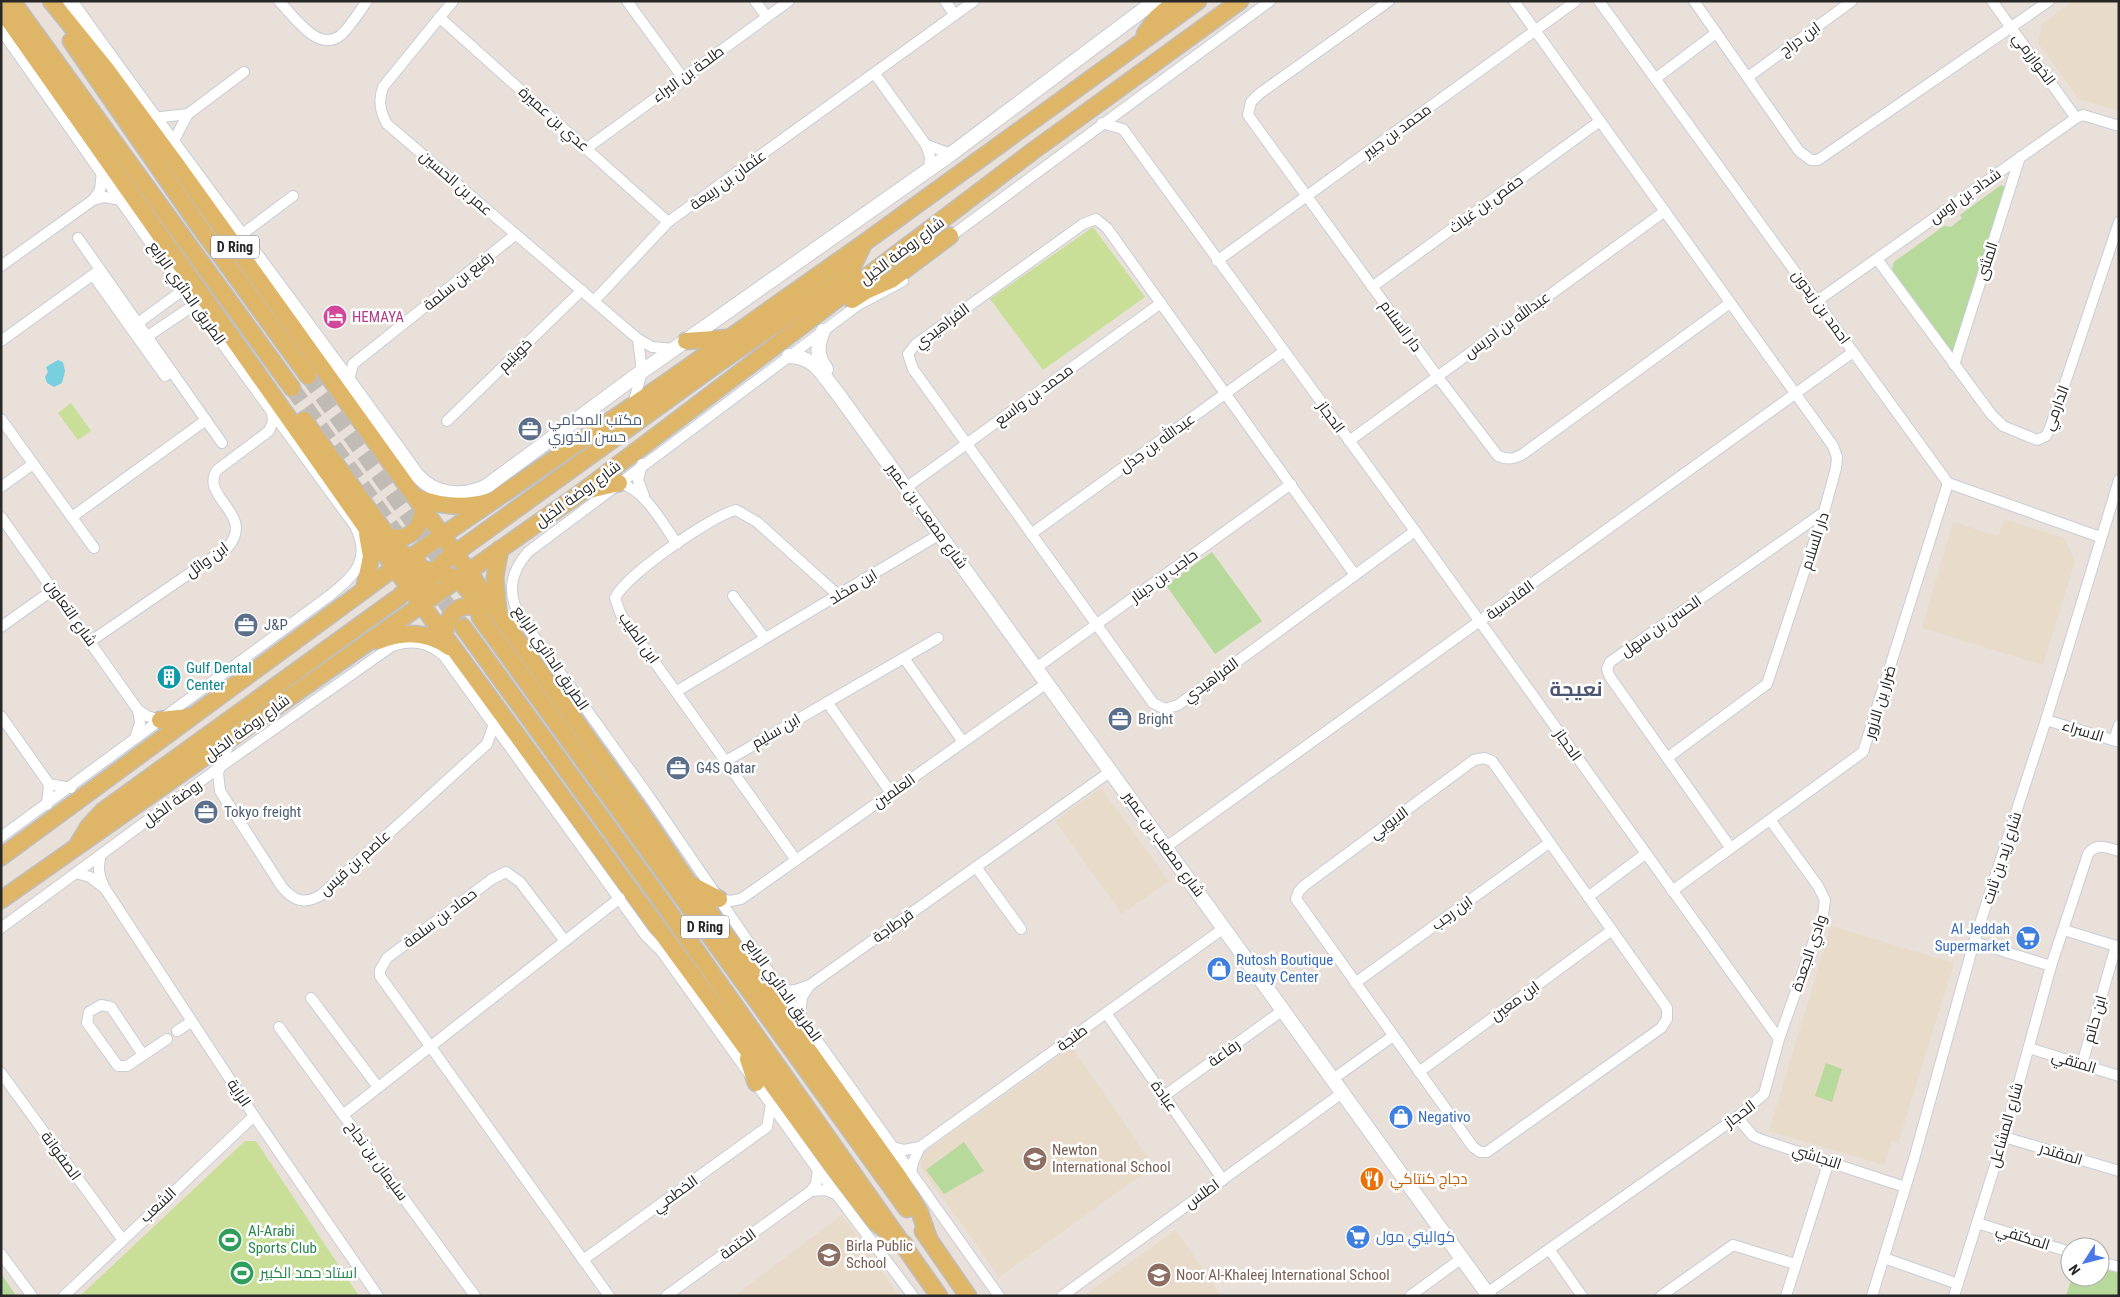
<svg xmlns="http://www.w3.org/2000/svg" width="2120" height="1297" font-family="'Roboto Condensed',Cairo,sans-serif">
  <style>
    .education { fill: #e8dbca }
    .green { fill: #b7d99b }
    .pitch { fill: #c9df98 }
    .water { fill: #77cfdf }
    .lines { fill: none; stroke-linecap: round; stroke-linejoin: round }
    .primary-tunnel { stroke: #c1bbb5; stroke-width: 16; stroke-dasharray: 16 8; stroke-linecap: butt }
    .street-casing { stroke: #c8cdd7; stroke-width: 12 }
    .secondary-casing { stroke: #c8cdd7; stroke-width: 16 }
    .primary-casing { stroke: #bebebe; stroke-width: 19 }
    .street { stroke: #fff; stroke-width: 10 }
    .secondary { stroke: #fff; stroke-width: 14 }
    .primary { stroke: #dfb667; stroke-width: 16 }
    .labels { text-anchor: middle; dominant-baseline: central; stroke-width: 5; stroke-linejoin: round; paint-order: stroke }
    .shield { fill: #fff; stroke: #686868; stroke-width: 1 }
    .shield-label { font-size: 14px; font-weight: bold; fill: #272727 }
    .street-label { font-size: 15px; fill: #272727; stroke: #fff }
    .hotel-label { font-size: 15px; fill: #b23c85; stroke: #fff; text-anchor: start }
    .service-label { font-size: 15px; fill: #4e5e75; stroke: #fff; text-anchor: start }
    .culture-label { font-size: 15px; fill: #0d838f; stroke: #fff; text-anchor: start }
    .shop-label { font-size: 15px; fill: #366cbe; stroke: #fff; text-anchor: start }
    .education-label { font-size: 15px; fill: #785e54; stroke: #fff; text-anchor: start }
    .food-label { font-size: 15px; fill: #c56008; stroke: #fff; text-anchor: start }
    .leisure-label { font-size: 15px; fill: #27864d; stroke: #fff; text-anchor: start }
    .district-label { font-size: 20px; font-weight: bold; fill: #4d5771; stroke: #fff }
  </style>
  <rect width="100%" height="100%" fill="#e8e0d9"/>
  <g class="education">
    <path d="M2073,1H2119V111L2079,99L2038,43L2042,24Z"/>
    <path d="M2004,519L2064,538L2075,561L2043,665L1922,628L1953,522L1998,536Z"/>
    <path d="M1101,788L1169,881L1122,914L1055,821Z"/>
    <path d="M1831,926L1954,963L1898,1143L1892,1141L1884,1165L1769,1131Z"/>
    <path d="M1072,1047L1154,1166L999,1277L920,1166L923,1153Z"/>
    <path d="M842,1215L899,1296H734Z"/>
    <path d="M1176,1230L1221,1296H1083Z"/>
  </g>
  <g class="green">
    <path d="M2001,185L2007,188L1956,350L1951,354L1892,270L1894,262L1944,226L1951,227L1962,218L1960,215Z"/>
    <path d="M1212,552L1262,621L1215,654L1166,585Z"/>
    <path d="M1826,1063L1842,1069L1832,1102L1815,1096Z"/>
    <path d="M964,1142L984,1171L944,1194L926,1170Z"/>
    <path d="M2100,1268L2119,1273V1296H2066L2072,1277H2100Z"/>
    <path d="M1,1273L16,1296H1Z"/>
  </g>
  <g class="pitch">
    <path d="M1093,227L1145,297L1043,370L990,299Z"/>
    <path d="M71,403L91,431L78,440L58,413Z"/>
    <path d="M245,1141H256L359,1296H80Z"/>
  </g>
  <path class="water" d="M58,360L63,362L65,371L62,383L54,387L47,383L45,377L48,372L46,367Z"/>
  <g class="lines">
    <g class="primary-tunnel">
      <path d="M308,376L450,574"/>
      <path d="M292,388L406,547"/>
      <path d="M430,581L461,624"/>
    </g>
    <defs>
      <g id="street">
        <path d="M279,1C293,15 318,54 341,35C351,26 359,12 367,1"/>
        <path d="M453,1L383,87C378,101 380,112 387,124L638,339L652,347L674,349"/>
        <path d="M627,1L683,78"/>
        <path d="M755,1L767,17"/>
        <path d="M945,1L955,15"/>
        <path d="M1389,1L1259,94L1251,102L1248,115L1437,376L1498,456C1508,460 1514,459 1523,454L1730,303"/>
        <path d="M1514,1L1833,446L1837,457L1836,468L1824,512L1767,684L1667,758"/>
        <path d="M1599,1L1948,483L2100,537"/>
        <path d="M1694,1L1799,151L1811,160H1818L2049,1"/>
        <path d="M1992,1L2076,118"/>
        <path d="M439,17L668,222"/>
        <path d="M1,30L183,290L355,526C372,560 355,575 329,596L1,837"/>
        <path d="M875,74L926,145L930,157L929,170"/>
        <path d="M1748,77L1852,1"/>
        <path d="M1655,79L1716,33"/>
        <path d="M153,118L188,114"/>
        <path d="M1102,123L1123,129L1415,531L1779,1039"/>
        <path d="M172,144L188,114L244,72"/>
        <path d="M926,145L951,154"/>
        <path d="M587,148L789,1"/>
        <path d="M93,200L104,197L122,200"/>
        <path d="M241,235L293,196"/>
        <path d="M78,238L222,443"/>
        <path d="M947,239L1270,1"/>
        <path d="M1877,259L1991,414L2003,426L2037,440L2046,436L2050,428L2119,222"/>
        <path d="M1217,261L1576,1"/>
        <path d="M1,266L93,200L100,190L102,172"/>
        <path d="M93,275L165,376L172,372"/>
        <path d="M903,281L858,305L528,552C510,573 507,592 520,617L648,795L782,991L999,1296"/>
        <path d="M1372,287L1600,121"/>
        <path d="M594,301L668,222L974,1"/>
        <path d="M1817,301L2076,118L2083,115L2119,126"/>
        <path d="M138,323L183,290"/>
        <path d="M148,336L194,305"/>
        <path d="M1,341L98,271"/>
        <path d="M1954,365L2020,157"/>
        <path d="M349,380L353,364L515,235"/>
        <path d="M633,404L642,372L638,339"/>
        <path d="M1,419L94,548"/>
        <path d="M447,421L582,290"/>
        <path d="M1349,441L1665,211"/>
        <path d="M642,464L638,480L644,496"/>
        <path d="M619,483C646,490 662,523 677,544"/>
        <path d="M1,487L33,464"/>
        <path d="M907,487L1161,303"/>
        <path d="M1,517L138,710L147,716L160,720"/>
        <path d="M72,517L206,420"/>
        <path d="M1031,534L1283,352"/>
        <path d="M1355,575L1107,228L1096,219L1083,224L916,344L908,354L913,369L1153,703L1165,709L1178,705L1415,531"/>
        <path d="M733,596L765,638"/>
        <path d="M1,627L54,589"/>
        <path d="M91,641L228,547C256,514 199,497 217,470L269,431L273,421L272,413"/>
        <path d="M904,658L963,742"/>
        <path d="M1036,668L1291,484"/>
        <path d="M677,691L940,534"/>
        <path d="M827,702L891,793"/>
        <path d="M1,716L49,784L47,805"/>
        <path d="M2046,720L2119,742"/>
        <path d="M135,738L140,723L138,710"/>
        <path d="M2114,740L2119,725"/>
        <path d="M230,741L218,773L220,791L282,887C294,901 304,905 321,895L487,744L494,724"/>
        <path d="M1484,758L1492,761L1667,1008V1019L1661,1028L1487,1152H1480L1473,1147L1296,899L1299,891L1305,885L1474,760Z"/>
        <path d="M726,761L938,638"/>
        <path d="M49,784L71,788"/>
        <path d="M1166,847L1853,352"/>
        <path d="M1730,847L1610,677L1607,669L1610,662L1824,512"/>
        <path d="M101,855C97,868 99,875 104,887L254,1116L378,1296"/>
        <path d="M796,860L621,615L615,598C626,575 711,516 736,510L757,522L838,595"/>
        <path d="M976,867L1021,929"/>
        <path d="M76,873L90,877L103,887"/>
        <path d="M1672,891L1863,752L1948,483"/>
        <path d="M1588,897L1645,854"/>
        <path d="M719,899L730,901L741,899L1047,683"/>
        <path d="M1,928L220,767L392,646C412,639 428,642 444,656L646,936L662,952L818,1170L913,1296"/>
        <path d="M2064,930L2119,947"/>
        <path d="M565,941L520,882L506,872L492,879L387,958L380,970V976L609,1296"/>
        <path d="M1974,942L2051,966"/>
        <path d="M1355,983L1549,843"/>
        <path d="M782,991L796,990L810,985L1111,771"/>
        <path d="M311,998L378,1087"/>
        <path d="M1106,1013L1223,1180"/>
        <path d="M800,1015L802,997L809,986"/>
        <path d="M279,1027L475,1296"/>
        <path d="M177,1031L191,1022"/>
        <path d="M2029,1048L2119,1076"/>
        <path d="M143,1055L111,1007L101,1005L89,1012L87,1023L118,1066H127L167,1039"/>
        <path d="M2082,1064L2116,946"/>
        <path d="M1419,1072L1612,930"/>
        <path d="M1,1073L122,1239"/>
        <path d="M1333,1079L1393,1036"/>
        <path d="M1164,1096L1283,1010"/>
        <path d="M343,1115L620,898"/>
        <path d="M1737,1117L1753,1136L1762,1140L1905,1187"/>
        <path d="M2004,1137L2119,1171"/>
        <path d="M893,1147L904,1150L920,1147L1224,928"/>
        <path d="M818,1170L816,1184L811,1191L826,1190L835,1194"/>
        <path d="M911,1173L913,1162L920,1147"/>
        <path d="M1977,1223L2070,1252"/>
        <path d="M1549,1249L1582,1296"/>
        <path d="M1,1254L32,1296"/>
        <path d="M1884,1258L1958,1284"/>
        <path d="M583,1260L767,1127L771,1105"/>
        <path d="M2100,1262L2119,1267"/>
        <path d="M1487,1293L1737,1117L1764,1094L1779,1039L1823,915L1825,900L1818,886L1771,821"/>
        <path d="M64,1296L254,1116"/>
        <path d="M666,1296L811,1191"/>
        <path d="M1062,1296L1342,1093"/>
        <path d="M1410,1296L1462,1258"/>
        <path d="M1661,1296L1733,1245L1795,1264"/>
        <path d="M1786,1296L1829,1161"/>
        <path d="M1872,1296L1914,1159L1974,942L2046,720L2119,480"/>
        <path d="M1954,1296L2004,1137L2051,966L2088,854C2097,842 2107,848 2119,851"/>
      </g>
      <g id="secondary">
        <path d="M70,1C183,161 303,315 416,474C435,496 462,498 487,486L637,375L951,154L1155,1"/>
        <path d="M823,331C817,346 816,355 826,369"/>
        <path d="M789,356C816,357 822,375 838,394L1489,1296"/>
      </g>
      <g id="primary">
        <path d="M12,1L292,388"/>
        <path d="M51,1L106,69L176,164L640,811L688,882L900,1179L920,1213L929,1239"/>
        <path d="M1,9L378,545L843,1181L875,1222L905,1245"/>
        <path d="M1145,34L1157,17L1176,1"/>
        <path d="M71,41L197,223L308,376"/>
        <path d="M852,300L866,291L891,280L950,236"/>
        <path d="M686,341L728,338"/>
        <path d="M304,420L395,546L409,559L417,561"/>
        <path d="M589,490L619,483"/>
        <path d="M415,497C439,506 463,509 488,502"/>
        <path d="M389,537C411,541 421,528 423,508"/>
        <path d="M395,568C417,568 442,569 460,582C469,589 475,601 482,610"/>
        <path d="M364,590L371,557L367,534"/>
        <path d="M421,604L428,581L443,562L713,367L840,280L852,268L863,245"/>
        <path d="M498,611L495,577L500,549"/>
        <path d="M480,617L907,1209"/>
        <path d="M463,627L655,892L939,1296"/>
        <path d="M444,635C448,614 458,600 481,609"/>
        <path d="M378,641C403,631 427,631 449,647"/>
        <path d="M160,720L189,717"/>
        <path d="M78,844L89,826L103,811L399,597L416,581"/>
        <path d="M1,857L386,574L664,384L864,243L1198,1"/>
        <path d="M694,886L719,899"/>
        <path d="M1,900L582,492L1033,151L1240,1"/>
        <path d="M748,1059L756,1083"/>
        <path d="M923,1231L968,1296"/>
      </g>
    </defs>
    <use href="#street" class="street-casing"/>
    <use href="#secondary" class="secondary-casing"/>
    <use href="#primary" class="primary-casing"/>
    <use href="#street" class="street"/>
    <use href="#secondary" class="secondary"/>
    <use href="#primary" class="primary"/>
  </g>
  <defs>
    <symbol id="hotel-disc" viewBox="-11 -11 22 22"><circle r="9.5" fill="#d1479c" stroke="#fff"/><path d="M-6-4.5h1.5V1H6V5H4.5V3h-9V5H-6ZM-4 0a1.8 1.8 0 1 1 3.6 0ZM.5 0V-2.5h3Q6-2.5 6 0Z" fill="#fff"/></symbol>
    <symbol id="office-disc" viewBox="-11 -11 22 22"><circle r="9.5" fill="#5c6f8a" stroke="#fff"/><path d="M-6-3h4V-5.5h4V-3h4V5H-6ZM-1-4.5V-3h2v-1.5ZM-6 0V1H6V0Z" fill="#fff"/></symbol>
    <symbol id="building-disc" viewBox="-11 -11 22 22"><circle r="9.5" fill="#0f9aa8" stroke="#fff"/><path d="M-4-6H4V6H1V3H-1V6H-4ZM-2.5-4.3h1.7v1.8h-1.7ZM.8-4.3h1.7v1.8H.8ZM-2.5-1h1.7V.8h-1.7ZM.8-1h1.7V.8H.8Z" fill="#fff"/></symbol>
    <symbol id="supermarket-disc" viewBox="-11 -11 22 22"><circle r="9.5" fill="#3f7fe0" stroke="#fff"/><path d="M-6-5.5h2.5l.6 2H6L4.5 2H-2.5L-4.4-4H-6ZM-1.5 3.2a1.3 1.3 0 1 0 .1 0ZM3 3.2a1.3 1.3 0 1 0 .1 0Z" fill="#fff"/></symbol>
    <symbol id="shop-disc" viewBox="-11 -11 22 22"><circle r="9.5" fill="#3f7fe0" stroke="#fff"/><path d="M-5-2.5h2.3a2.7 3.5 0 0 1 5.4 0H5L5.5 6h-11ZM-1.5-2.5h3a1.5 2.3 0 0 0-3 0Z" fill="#fff"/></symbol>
    <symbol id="school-disc" viewBox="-11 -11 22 22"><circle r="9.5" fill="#8d6e63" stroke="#fff"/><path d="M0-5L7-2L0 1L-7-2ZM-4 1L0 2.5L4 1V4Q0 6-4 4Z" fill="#fff"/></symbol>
    <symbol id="restaurant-disc" viewBox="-11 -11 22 22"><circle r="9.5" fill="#e8710a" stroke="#fff"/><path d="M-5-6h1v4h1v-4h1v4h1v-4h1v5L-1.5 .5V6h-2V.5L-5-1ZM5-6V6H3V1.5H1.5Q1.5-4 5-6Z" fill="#fff"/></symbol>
    <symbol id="stadium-disc" viewBox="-11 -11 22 22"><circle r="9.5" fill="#2e9e5b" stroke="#fff"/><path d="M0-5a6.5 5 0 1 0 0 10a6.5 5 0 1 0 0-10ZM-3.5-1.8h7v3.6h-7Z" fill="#fff"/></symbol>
  </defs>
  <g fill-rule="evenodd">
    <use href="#hotel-disc" x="321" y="303" width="28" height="28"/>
    <use href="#office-disc" x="516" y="415" width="28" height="28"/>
    <use href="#office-disc" x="232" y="611" width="28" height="28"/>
    <use href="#building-disc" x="155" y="663" width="28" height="28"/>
    <use href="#office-disc" x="1106" y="705" width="28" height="28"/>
    <use href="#office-disc" x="664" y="754" width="28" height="28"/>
    <use href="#office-disc" x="192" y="798" width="28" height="28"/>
    <use href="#supermarket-disc" x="2014" y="924" width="28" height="28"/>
    <use href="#shop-disc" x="1205" y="955" width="28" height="28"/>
    <use href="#shop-disc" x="1387" y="1103" width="28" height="28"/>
    <use href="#school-disc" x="1021" y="1145" width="28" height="28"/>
    <use href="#restaurant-disc" x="1358" y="1165" width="28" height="28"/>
    <use href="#supermarket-disc" x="1344" y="1223" width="28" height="28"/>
    <use href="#stadium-disc" x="216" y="1226" width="28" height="28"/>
    <use href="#school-disc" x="815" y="1241" width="28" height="28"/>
    <use href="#stadium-disc" x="228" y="1259" width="28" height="28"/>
    <use href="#school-disc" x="1145" y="1261" width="28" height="28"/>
  </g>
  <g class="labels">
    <g class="shield">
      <rect x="211" y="235.5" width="48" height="23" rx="4"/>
      <rect x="681" y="915.5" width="48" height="23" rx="4"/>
    </g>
    <g class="shield-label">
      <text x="235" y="247">D Ring</text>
      <text x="705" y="927">D Ring</text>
    </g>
    <g class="street-label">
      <text transform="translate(1800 39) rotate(-36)">ابن دراج</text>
      <text transform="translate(2034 59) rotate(54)">الخوارزمي</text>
      <text transform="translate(688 74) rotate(-36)">طلحة بن البراء</text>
      <text transform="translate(554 119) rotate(42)">عدي بن عميرة</text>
      <text transform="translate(1397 131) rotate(-36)">محمد بن جبير</text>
      <text transform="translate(728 180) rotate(-36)">عثمان بن ربيعة</text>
      <text transform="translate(456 183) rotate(41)">عمر بن الحسين</text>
      <text transform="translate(1965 196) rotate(-35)">شداد بن اوس</text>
      <text transform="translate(1486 204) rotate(-36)">حفص بن غياث</text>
      <text transform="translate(902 251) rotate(-37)">شارع روضة الخيل</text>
      <text transform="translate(1987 261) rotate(-72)">المثنى</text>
      <text transform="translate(458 281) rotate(-39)">رفيع بن سلمة</text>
      <text transform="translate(187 293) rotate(55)">الطريق الدائري الرابع</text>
      <text transform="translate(1821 307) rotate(54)">احمد بن زيدون</text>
      <text transform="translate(1507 325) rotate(-36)">عبدالله بن ادريس</text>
      <text transform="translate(942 326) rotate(-37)">الفراهيدي</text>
      <text transform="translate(1401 326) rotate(54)">دار السلام</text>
      <text transform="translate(515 355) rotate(-44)">خويتيم</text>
      <text transform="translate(1034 395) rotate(-36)">محمد بن واسع</text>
      <text transform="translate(2056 408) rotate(-69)">الدارمي</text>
      <text transform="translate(1331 417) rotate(54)">الحجاز</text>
      <text transform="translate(1157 443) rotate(-36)">عبدالله بن جذل</text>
      <text transform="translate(578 494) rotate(-36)">شارع روضة الخيل</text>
      <text transform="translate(927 516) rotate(54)">شارع مصعب بن عمير</text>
      <text transform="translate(1815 541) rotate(-72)">دار السلام</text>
      <text transform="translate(207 560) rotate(-36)">ابن وائل</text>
      <text transform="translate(1164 576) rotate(-36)">حاجب بن دينار</text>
      <text transform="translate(853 587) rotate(-31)">ابن مخلد</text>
      <text transform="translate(1510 600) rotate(-36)">القادسية</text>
      <text transform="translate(71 613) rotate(55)">شارع التعاون</text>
      <text transform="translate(1661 626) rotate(-35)">الحسن بن سهل</text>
      <text transform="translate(639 638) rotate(55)">ابن الطيب</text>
      <text transform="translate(551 658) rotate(56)">الطريق الدائري الرابع</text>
      <text transform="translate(1211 680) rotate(-36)">الفراهيدي</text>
      <text transform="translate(1880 702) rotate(-73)">ضرار بن الازور</text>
      <text transform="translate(247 728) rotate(-36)">شارع روضة الخيل</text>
      <text transform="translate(776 731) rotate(-30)">ابن سليم</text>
      <text transform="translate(2083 731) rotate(17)">الاسراء</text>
      <text transform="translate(1568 745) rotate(55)">الحجاز</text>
      <text transform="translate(894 791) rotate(-35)">العلمين</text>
      <text transform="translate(172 803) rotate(-36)">روضة الخيل</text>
      <text transform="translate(1389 823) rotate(-36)">الايوبي</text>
      <text transform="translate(1164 844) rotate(54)">شارع مصعب بن عمير</text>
      <text transform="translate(2002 858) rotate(-72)">شارع زيد بن ثابت</text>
      <text transform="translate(355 863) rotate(-42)">عاصم بن قيس</text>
      <text transform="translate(1452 913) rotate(-36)">ابن رجب</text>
      <text transform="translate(440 918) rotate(-37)">حماد بن سلمة</text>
      <text transform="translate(893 926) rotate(-35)">قرطاجة</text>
      <text transform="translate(1809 953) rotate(-71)">وادي الجعدة</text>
      <text transform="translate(783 990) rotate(55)">الطريق الدائري الرابع</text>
      <text transform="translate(1515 1001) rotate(-36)">ابن معين</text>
      <text transform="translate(2095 1019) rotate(-74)">ابن حاتم</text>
      <text transform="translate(1072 1038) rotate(-36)">طنجة</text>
      <text transform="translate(1224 1053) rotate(-36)">رفاعة</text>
      <text transform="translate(2074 1062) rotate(17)">المتقي</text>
      <text transform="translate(239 1093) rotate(56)">الراية</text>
      <text transform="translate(1164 1096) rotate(55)">عبادة</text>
      <text transform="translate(1740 1114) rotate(-37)">الحجاز</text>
      <text transform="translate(2006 1125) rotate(-74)">شارع المشاعل</text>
      <text transform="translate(2061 1154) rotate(17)">المقتدر</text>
      <text transform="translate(61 1156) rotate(54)">الصفوانة</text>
      <text transform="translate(1817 1157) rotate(18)">النجاشي</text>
      <text transform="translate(377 1161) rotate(54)">سليمان بن نجاح</text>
      <text transform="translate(675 1194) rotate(-36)">الخطمي</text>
      <text transform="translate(1202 1194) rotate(-36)">اطلس</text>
      <text transform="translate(158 1205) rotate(-43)">الشعب</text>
      <text transform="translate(2023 1237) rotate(18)">المكتفي</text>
      <text transform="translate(738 1244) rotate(-36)">الختمة</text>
    </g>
    <g class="hotel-label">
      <text x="352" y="317">HEMAYA</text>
    </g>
    <g class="service-label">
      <text x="548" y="420">مكتب المحامي<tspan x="548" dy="17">حسن الخوري</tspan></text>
      <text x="264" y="625">J&amp;P</text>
      <text x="1138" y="719">Bright</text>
      <text x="696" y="768">G4S Qatar</text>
      <text x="224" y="812">Tokyo freight</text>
    </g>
    <g class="culture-label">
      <text x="186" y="668">Gulf Dental<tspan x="186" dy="17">Center</tspan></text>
    </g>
    <g class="shop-label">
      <text x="2010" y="929" text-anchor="end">Al Jeddah<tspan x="2010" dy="17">Supermarket</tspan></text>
      <text x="1236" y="960">Rutosh Boutique<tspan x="1236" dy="17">Beauty Center</tspan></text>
      <text x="1418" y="1117">Negativo</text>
      <text x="1376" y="1237">كواليتي مول</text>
    </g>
    <g class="education-label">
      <text x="1052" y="1150">Newton<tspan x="1052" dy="17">International School</tspan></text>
      <text x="846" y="1246">Birla Public<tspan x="846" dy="17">School</tspan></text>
      <text x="1176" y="1275">Noor Al-Khaleej International School</text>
    </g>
    <g class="food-label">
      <text x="1390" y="1179">دجاج كنتاكي</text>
    </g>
    <g class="leisure-label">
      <text x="248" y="1231">Al-Arabi<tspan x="248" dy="17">Sports Club</tspan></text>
      <text x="260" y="1273">استاد حمد الكبير</text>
    </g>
    <g class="district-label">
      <text x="1576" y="689">نعيجة</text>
    </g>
  </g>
  <rect width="2120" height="1297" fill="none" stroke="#272727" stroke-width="5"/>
  <g transform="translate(2085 1262) rotate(234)"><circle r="24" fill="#ffffff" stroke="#a9a9a9"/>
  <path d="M0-4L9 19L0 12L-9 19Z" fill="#4a78e4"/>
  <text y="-8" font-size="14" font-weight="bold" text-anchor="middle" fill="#272727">N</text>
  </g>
</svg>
